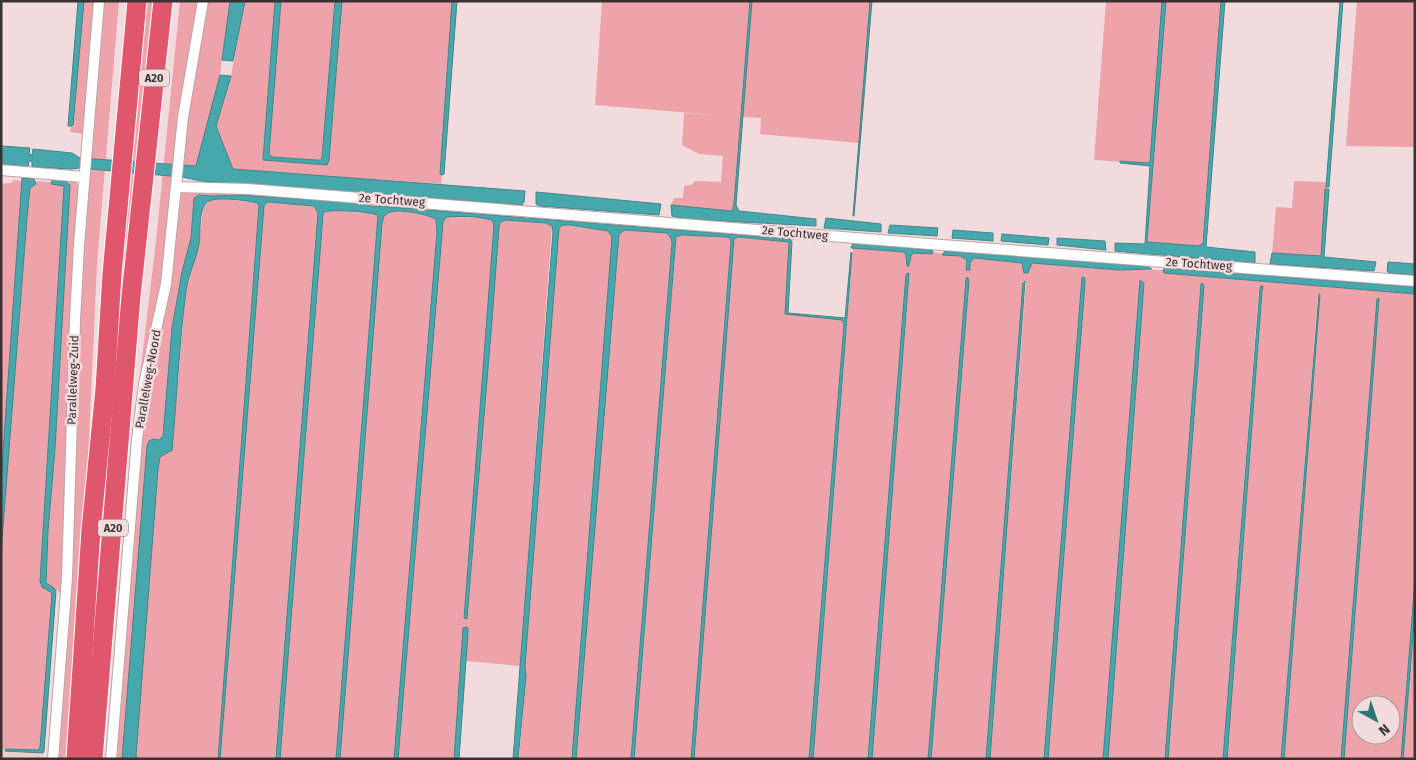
<svg xmlns="http://www.w3.org/2000/svg" width="1416" height="760" font-family="'Fira Sans',sans-serif">
  <style>
    .built { fill: #edced0 }
    .green { fill: #eea3aa; fill-rule: evenodd }
    .water { fill: #46a8ad; stroke: #428488 }
    .lines { fill: none; stroke-linecap: round; stroke-linejoin: round }
    .street-casing { stroke: #baa4a5; stroke-width: 12 }
    .highway-casing { stroke: #fff; stroke-width: 21 }
    .street { stroke: #fff; stroke-width: 10 }
    .highway { stroke: #df566d; stroke-width: 19 }
    .labels { text-anchor: middle; dominant-baseline: central; stroke-width: 5; stroke-linejoin: round; paint-order: stroke }
    .shield { fill: #f2dbdc; stroke: #716465; stroke-width: 1 }
    .shield-label { font-size: 11px; font-weight: bold; fill: #3a3132 }
    .street-label { font-size: 12px; fill: #3a3132; stroke: #f2dbdc }
  </style>
  <rect width="100%" height="100%" fill="#f2dbdc"/>
  <path class="built" d="M1,748L41,751L40,759H1Z"/>
  <g class="green">
    <path d="M84,1H94L83,134L70,132L71,126L73,124Z"/>
    <path d="M103,1H119L97,264L85,527L67,759H57L82,260Z"/>
    <path d="M146,1H156L100,603L83,759L116,331Z"/>
    <path d="M180,1H199L163,280L140,375L156,241Z"/>
    <path d="M207,1H230L220,75L197,164L194,166H183L181,164L186,117Z"/>
    <path d="M245,1H275L263,160L327,165L329,160L342,1H452L440,174L442,175L441,184L233,169L216,126L231,76Z"/>
    <path d="M281,1H335L322,157L321,160L272,157L269,154Z"/>
    <path d="M602,1H750L734,204L732,211L671,205L674,198H683L684,186L691,185L695,181L721,182L723,156L699,154L682,145L684,113L715,115L595,105Z"/>
    <path d="M752,1H870L859,143L760,134L761,118L742,117Z"/>
    <path d="M1106,1H1163L1151,164L1094,160Z"/>
    <path d="M1166,1H1221L1203,236L1202,244L1199,246L1148,242L1147,241Z"/>
    <path d="M1357,1H1415V147L1346,146Z"/>
    <path d="M14,180L21,181L23,184L1,481V184L11,183Z"/>
    <path d="M36,181L51,182V184L64,185L40,581L42,587L52,593L40,747L38,750L1,749V553L27,218L30,188L36,184Z"/>
    <path d="M65,181L76,182L79,188L61,593L46,584L48,531L55,449L70,185Z"/>
    <path d="M1294,181L1326,182L1327,189H1325L1321,256L1272,253L1276,207L1292,208Z"/>
    <path d="M234,190L795,237V240L497,214L378,206L374,207L359,203L241,195L210,196L202,195L194,198L191,238L182,272L172,328L165,427L163,436L159,440L138,567L122,759H117L133,524L140,445L172,276L179,196L183,192Z"/>
    <path d="M223,199L258,203L259,206L218,759H138L136,756L158,469L160,457L172,450L186,289L199,244L203,210L207,203L211,200Z"/>
    <path d="M269,202L314,206L318,213L276,759H220L264,206L266,203Z"/>
    <path d="M329,210C339,210 348,212 358,213C365,214 371,212 378,215L336,759H280L320,253L324,212Z"/>
    <path d="M392,211C405,212 426,210 436,220L437,232L394,759H340L382,223L384,216Z"/>
    <path d="M446,217L486,218L492,220L494,225L464,618L467,619C477,488 490,358 499,227L500,224L505,220L546,223L552,226L520,666L466,661L468,628H463L454,759H398L443,222Z"/>
    <path d="M563,225L608,231L612,237L573,748L572,759H519L526,676L525,665L558,240L559,228Z"/>
    <path d="M625,230L667,233L671,238L672,243L631,759H576L617,236L622,231Z"/>
    <path d="M678,235L728,237L730,238L731,242L691,759H634L676,241Z"/>
    <path d="M735,237L789,242L785,314L842,320L844,324L809,759H694L733,241Z"/>
    <path d="M853,248L905,252L906,255L908,266H909L911,256L913,253L931,254L933,252L964,257L967,260V270H970V263L974,258L1022,263L1024,272L1032,263L1119,270H1163L1164,273L1415,294V579L1401,759H1344L1379,298L1341,759H1284L1320,295L1319,294L1318,296L1281,759H1227L1262,291L1261,286L1259,287L1223,759H1168L1204,286L1201,284L1165,759H1108L1144,283L1141,280L1103,759H1048L1085,283V278L1082,277L1044,759H990L1026,282L1023,283L986,759H931L969,280L966,277L928,759H872L909,274H906L868,759H813ZM1361,705H1391V735H1361Z"/>
    <path d="M1415,610V759H1403Z"/>
  </g>
  <g class="water">
    <path d="M78,1H84L73,125L72,126H68Z"/>
    <path d="M230,1H245L233,61L222,60Z"/>
    <path d="M275,1H281L269,154L272,157L317,160H321L322,157L335,1H342L329,160L327,165L263,160Z"/>
    <path d="M452,1H457L444,174L442,175L440,174Z"/>
    <path d="M750,1H752L736,205L739,211L816,219V226L685,219L672,216L671,205L732,211L734,204Z"/>
    <path d="M870,1H872L854,216H853Z"/>
    <path d="M1162,1H1166L1147,241L1148,242L1199,246L1203,243L1221,1H1225L1206,247L1255,252V263L1115,251V243L1145,244L1150,166L1120,163V161L1148,163L1150,161Z"/>
    <path d="M1340,1H1343L1329,187H1326Z"/>
    <path d="M220,75L231,76L216,126L233,169L525,191L524,202L522,205L201,181L182,177L79,168L71,169L32,167V161H29L28,167L1,164V146L30,148L29,154L32,155L33,149L72,153L80,158L196,166Z"/>
    <path d="M22,178L34,179L36,184L30,188L27,218L1,553V481Z"/>
    <path d="M52,180L65,181L70,185L55,449L48,531L46,583L54,588L56,591L44,751L43,753L5,751L6,749L38,750L40,747L52,593L42,587L40,581L64,186L51,184Z"/>
    <path d="M1325,189H1329L1324,257L1376,262L1374,271L1270,264L1272,253L1321,256Z"/>
    <path d="M536,192L661,204L659,215L539,206L536,204Z"/>
    <path d="M199,195L210,196L241,195L359,203L374,207L378,206L790,239L792,242L788,313L845,318L851,252L852,253L813,759H809L844,324L842,320L785,314L789,242L738,237L734,239L694,759H691L731,242L730,238L727,237L681,235L676,237L634,759H631L672,243L671,238L667,233L625,230L619,234L576,759H572L612,237L608,231L569,225H563L559,228L525,665L526,676L518,759H513L553,232L552,226L546,223L505,220L500,223L499,227C490,358 477,488 467,619L464,618L494,225L492,220C478,216 460,216 446,217L443,222L398,759H394L437,232L436,220C430,214 399,209 391,212C388,212 386,215 384,216L382,223L340,759H336L378,215C369,212 333,209 324,212L323,215L280,759H276L318,213L314,206L269,202L266,203L264,206L224,710L220,759H218L259,206L258,203C249,201 213,195 206,203C198,213 201,232 199,244C196,260 188,275 186,291C179,344 177,398 172,450L160,457L158,469L136,756L138,759H122L147,446L149,441L153,439L159,440L163,436L172,328L182,272L191,238L194,198Z"/>
    <path d="M826,218L881,224V232L824,228Z"/>
    <path d="M890,225L938,228L937,236L888,233Z"/>
    <path d="M953,230L993,233V241L952,238Z"/>
    <path d="M1002,234L1049,238L1048,245L1001,241Z"/>
    <path d="M1057,238L1105,241L1106,250L1057,245Z"/>
    <path d="M853,243L932,250L933,252L932,254L913,253L911,256L909,266H907L906,255L904,252L851,248Z"/>
    <path d="M945,251L1145,266L1152,269L1119,270L1032,263L1028,273H1024L1022,263L974,258L970,263V270H966L967,260L960,256L942,255Z"/>
    <path d="M1388,262L1415,264V275L1389,273L1387,271Z"/>
    <path d="M1165,268L1415,287V294L1164,273L1163,270Z"/>
    <path d="M909,273L872,759H868L906,274Z"/>
    <path d="M967,277L969,280L931,759H928L966,279Z"/>
    <path d="M1082,277L1085,278V283L1048,759H1044Z"/>
    <path d="M1140,280L1144,283L1108,759H1103Z"/>
    <path d="M1025,281L990,759H986L1023,283Z"/>
    <path d="M1202,283L1204,286L1168,759H1165L1201,284Z"/>
    <path d="M1261,286H1263L1262,291L1227,759H1223L1260,287Z"/>
    <path d="M1319,294L1320,295L1284,759H1281Z"/>
    <path d="M1379,298L1344,759H1341L1377,299Z"/>
    <path d="M1415,579V610L1403,759H1401Z"/>
    <path d="M465,627L468,628V632L459,759H454L463,628Z"/>
  </g>
  <g class="lines">
    <defs>
      <g id="street">
        <path d="M1,170L84,177"/>
        <path d="M176,187L248,189L942,245L1415,281"/>
        <path d="M53,759L67,578L75,320L79,245L99,1"/>
        <path d="M111,759L137,440L144,384L166,284L183,117L203,1"/>
      </g>
      <g id="highway">
        <path d="M76,759L91,530L105,389L112,274L137,1"/>
        <path d="M93,759L131,296L163,1"/>
      </g>
    </defs>
    <use href="#street" class="street-casing"/>
    <use href="#highway" class="highway-casing"/>
    <use href="#street" class="street"/>
    <use href="#highway" class="highway"/>
  </g>
  <g class="labels">
    <g class="shield">
      <rect x="139" y="69.5" width="30" height="17" rx="4"/>
      <rect x="98" y="519.5" width="30" height="17" rx="4"/>
    </g>
    <g class="shield-label">
      <text x="154" y="78">A20</text>
      <text x="113" y="528">A20</text>
    </g>
    <g class="street-label">
      <text transform="translate(392 200) rotate(4)">2e Tochtweg</text>
      <text transform="translate(795 233) rotate(5)">2e Tochtweg</text>
      <text transform="translate(1199 264) rotate(4)">2e Tochtweg</text>
      <text transform="translate(148 379) rotate(-80)">Parallelweg-Noord</text>
      <text transform="translate(73 380) rotate(-88)">Parallelweg-Zuid</text>
    </g>
  </g>
  <rect width="1416" height="760" fill="none" stroke="#3a3132" stroke-width="5"/>
  <g transform="translate(1376 720) rotate(140)"><circle r="24" fill="#f2dbdc" stroke="#a89798"/>
  <path d="M0-4L9 19L0 12L-9 19Z" fill="#2c767a"/>
  <text y="-8" font-size="14" font-weight="bold" text-anchor="middle" fill="#3a3132">N</text>
  </g>
</svg>
